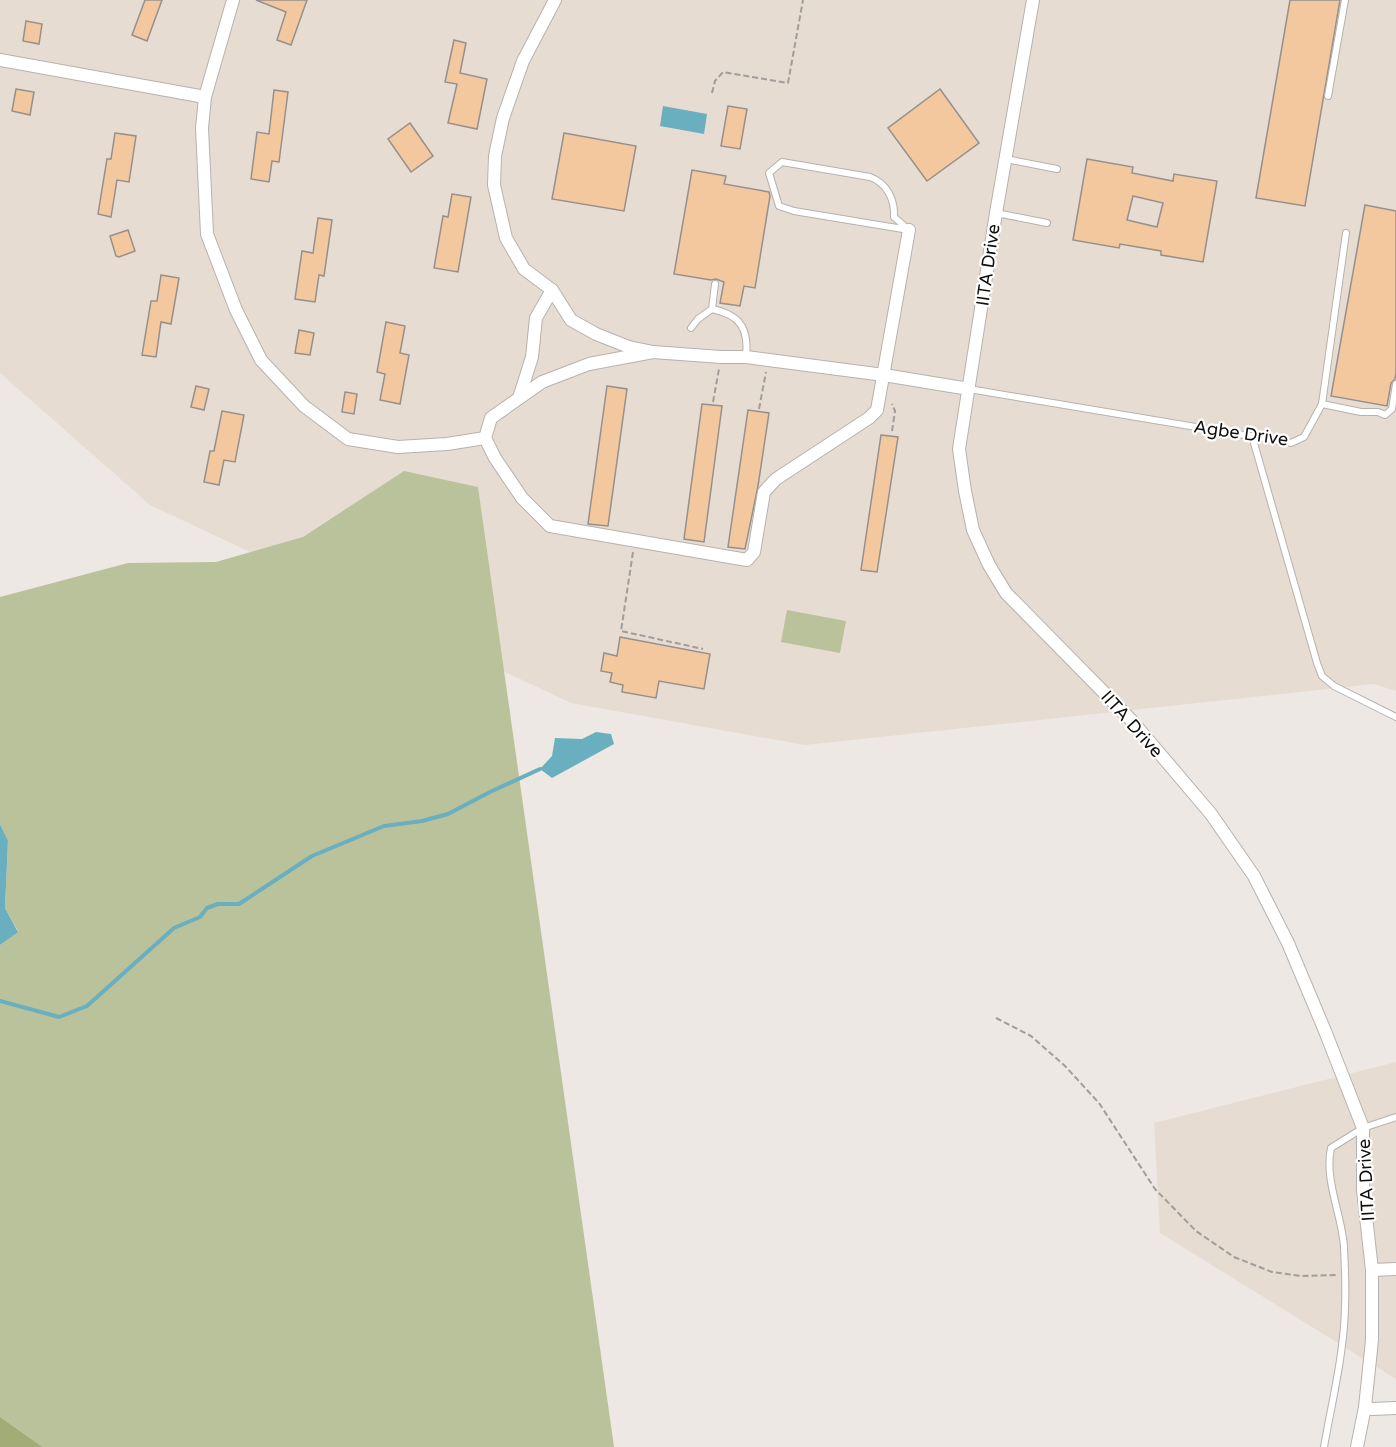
<svg xmlns="http://www.w3.org/2000/svg" width="1396" height="1447" font-family="'Varela Round',sans-serif">
  <style>
    .built { fill: #e7dcd2 }
    .green { fill: #b9c29b }
    .forest { fill: #a1ac76 }
    .water { fill: #6aafc0 }
    .lines { fill: none; stroke-linecap: round; stroke-linejoin: round }
    .stream { stroke: #6aafc0; stroke-width: 4 }
    .building { fill: #f4c89e; stroke: #95908d; stroke-width: 1.5; fill-rule: evenodd }
    .service-casing { stroke: #b6b2ae; stroke-width: 8 }
    .minor-casing { stroke: #b6b2ae; stroke-width: 14 }
    .path { stroke: #a09d9a; stroke-width: 2; stroke-dasharray: 6 3; stroke-linecap: butt }
    .service { stroke: #fff; stroke-width: 6 }
    .minor { stroke: #fff; stroke-width: 12 }
    .labels { text-anchor: middle; dominant-baseline: central; stroke-width: 4.5; stroke-linejoin: round; paint-order: stroke }
    .street-label { font-size: 18px; fill: #100f0d; stroke: #fff }
  </style>
  <rect width="100%" height="100%" fill="#ede8e4"/>
  <g class="built">
    <path d="M0,0H1396V691L1374,684L805,745L571,703L150,505L0,373Z"/>
    <path d="M1396,1062V1379L1160,1233L1154,1123Z"/>
  </g>
  <g class="green">
    <path d="M404,471L478,487L614,1447H43L0,1417V945L18,931L5,908L8,842L0,824V597L128,563L216,562L303,537Z"/>
    <path d="M787,610L846,621L840,653L781,642Z"/>
  </g>
  <path class="forest" d="M0,1417L43,1447H0Z"/>
  <g class="water">
    <path d="M663,106L707,114L704,134L660,126Z"/>
    <path d="M596,732L611,734L614,744L552,778L540,769L552,756L555,738L582,739Z"/>
    <path d="M0,824L8,841L5,908L18,932L0,945Z"/>
  </g>
  <g class="lines">
    <path class="stream" d="M0,1001L59,1017L87,1006L174,928L200,917L207,908L218,904H239L312,856L384,826L422,821L448,814L490,792L540,769"/>
  </g>
  <g class="building">
    <path d="M145,0H162L147,41L132,35Z"/>
    <path d="M256,0H307L291,45L277,40L286,12Z"/>
    <path d="M1290,0H1340L1305,206L1256,198Z"/>
    <path d="M26,21L42,24L39,44L23,41Z"/>
    <path d="M454,40L466,43L460,73L487,79L477,129L448,123L457,84L445,82Z"/>
    <path d="M16,89L34,92L30,115L12,111Z"/>
    <path d="M940,89L979,143L927,181L888,128Z"/>
    <path d="M274,90L288,92L279,162L272,161L269,182L251,179L257,132L269,134Z"/>
    <path d="M728,106L747,109L740,149L721,146Z"/>
    <path d="M410,123L433,156L411,172L388,139Z"/>
    <path d="M115,133L136,136L129,182L117,180L111,217L98,214L107,159H111Z"/>
    <path d="M564,133L636,146L624,211L552,199Z"/>
    <path d="M1087,159L1133,167L1132,173L1173,181L1174,174L1217,181L1203,262L1161,255V251L1120,244L1119,248L1073,240ZM1133,196L1163,203L1157,227L1127,220Z"/>
    <path d="M692,170L726,176L724,184L769,192L770,196L755,288L744,286L740,306L720,303L724,282L716,279L711,280L674,274Z"/>
    <path d="M452,194L471,197L458,272L434,268L443,216L448,217Z"/>
    <path d="M1365,205L1396,211V373L1395,379L1391,383L1387,406L1331,396Z"/>
    <path d="M318,218L332,220L324,276L319,275L315,302L295,299L302,251L313,253Z"/>
    <path d="M128,230L135,251L119,257L116,256L110,236Z"/>
    <path d="M161,275L179,278L171,324L161,322L156,357L142,355L151,301H157Z"/>
    <path d="M386,322L405,326L400,353L409,355L400,404L380,400L385,374L377,372Z"/>
    <path d="M299,330L314,333L310,355L295,353Z"/>
    <path d="M196,386L209,389L204,410L191,407Z"/>
    <path d="M607,386L627,389L608,526L588,524Z"/>
    <path d="M345,392L357,394L354,414L342,412Z"/>
    <path d="M702,404L722,406L704,542L684,539Z"/>
    <path d="M748,410L769,413L758,486L745,549L728,547Z"/>
    <path d="M222,411L244,415L235,462L224,460L219,485L204,482L210,451H214Z"/>
    <path d="M881,435L898,437L877,572L861,570Z"/>
    <path d="M620,637L710,654L704,689L659,681L656,698L622,692L623,685L610,682L612,673L601,671L604,653L617,656Z"/>
  </g>
  <g class="lines">
    <defs>
      <g id="service">
        <path d="M1328,96L1345,0"/>
        <path d="M1006,159L1057,169"/>
        <path d="M782,162L870,177C887,183 895,200 894,217L909,230L794,211L779,206L769,173Z"/>
        <path d="M996,213L1047,223"/>
        <path d="M715,284L712,309C740,315 749,328 746,357"/>
        <path d="M691,328L698,319L712,309"/>
        <path d="M969,389L1291,443L1304,437L1322,404L1346,233"/>
        <path d="M1322,404L1361,412H1378L1385,415L1392,409L1396,384"/>
        <path d="M1252,436L1317,663L1322,676L1334,686L1396,717"/>
        <path d="M1324,1447C1332,1401 1344,1354 1345,1307C1346,1287 1345,1267 1344,1247C1342,1215 1324,1180 1331,1148L1363,1128L1396,1117"/>
      </g>
      <g id="minor">
        <path d="M233,0L205,97L202,128L207,234L236,310L261,360L304,406L348,439L398,447L447,444L485,438L491,418L542,382L589,364L653,352"/>
        <path d="M555,0L523,61L503,118L495,156L494,185L506,238L524,269L552,290L571,320L596,334L629,347L653,352L721,357H746L884,375L969,389"/>
        <path d="M1033,0L996,213L959,449L965,491L973,530L989,565L1006,593L1132,721L1211,814L1254,876L1288,943L1325,1031L1363,1128V1190L1372,1270V1340L1365,1407L1357,1447"/>
        <path d="M0,60L205,97"/>
        <path d="M519,398L532,357L536,318L552,290"/>
        <path d="M485,438L495,458L522,498L550,526L747,560L754,552L764,492L776,479L869,418L877,410L909,230"/>
        <path d="M1372,1270L1396,1269"/>
        <path d="M1365,1407L1372,1409L1396,1408"/>
      </g>
    </defs>
    <use href="#service" class="service-casing"/>
    <use href="#minor" class="minor-casing"/>
    <g class="path">
      <path d="M712,93L715,81L723,72L788,83L803,0"/>
      <path d="M713,402L719,369"/>
      <path d="M759,409L766,372"/>
      <path d="M892,431L895,411L892,404"/>
      <path d="M633,552L621,631L703,649"/>
      <path d="M996,1018L1031,1036L1065,1066L1099,1103L1155,1189L1196,1231L1234,1257L1272,1272L1301,1276L1336,1275"/>
    </g>
    <use href="#service" class="service"/>
    <use href="#minor" class="minor"/>
  </g>
  <g class="labels">
    <g class="street-label">
      <text transform="translate(988 265) rotate(-82)">IITA Drive</text>
      <text transform="translate(1241 433) rotate(8)">Agbe Drive</text>
      <text transform="translate(1132 724) rotate(48)">IITA Drive</text>
      <text transform="translate(1366 1180) rotate(-93)">IITA Drive</text>
    </g>
  </g>
</svg>
